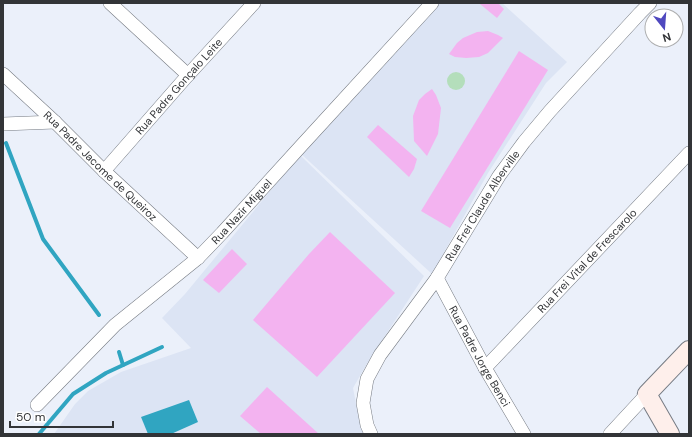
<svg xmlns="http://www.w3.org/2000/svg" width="692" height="437" font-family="'DM Sans',sans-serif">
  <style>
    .built { fill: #dce4f4 }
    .green { fill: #b4debb }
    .water { fill: #30a5c1 }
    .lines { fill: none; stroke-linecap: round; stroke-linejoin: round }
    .stream { stroke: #30a5c1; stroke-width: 4 }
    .building { fill: #f3b3f0 }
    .street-casing { stroke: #767b83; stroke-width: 14 }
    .secondary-casing { stroke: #767b83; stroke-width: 20 }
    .street { stroke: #fff; stroke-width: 13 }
    .secondary { stroke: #feefeb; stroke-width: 18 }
    .labels { text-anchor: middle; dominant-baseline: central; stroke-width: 4; stroke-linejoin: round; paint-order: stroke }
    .street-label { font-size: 11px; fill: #323437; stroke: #fff }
  </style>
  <rect width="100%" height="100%" fill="#ebf0fa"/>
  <g class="built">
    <path d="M438,3H502L567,62L546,83L488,173L432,274L299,152Z"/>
    <path d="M300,155L424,276L368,362L353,388L359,419L365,434H54L75,404L88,391L121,372L191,348L162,318L185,294Z"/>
  </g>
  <circle class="green" cx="456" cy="81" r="9"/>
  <path class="water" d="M189,400L198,422L171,434H148L141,417Z"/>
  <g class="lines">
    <g class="stream">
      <path d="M6,143L43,239L99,315"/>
      <path d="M119,352L123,365"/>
      <path d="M39,434L73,394L106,373L162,347"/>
    </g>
  </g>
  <g class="building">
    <path d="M482,3H498L504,9L497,18L480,4Z"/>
    <path d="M488,31L498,35L503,38L488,53L479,57L466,58L455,57L449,54L457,43L463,38L477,32Z"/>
    <path d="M519,51L548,70L450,228L421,211Z"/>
    <path d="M432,89L436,95L441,108L438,134L427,156L414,141L413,116L419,100L425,94Z"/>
    <path d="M378,125L417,159L414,169L409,177L367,137Z"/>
    <path d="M330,232L395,293L317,377L253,320L309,254Z"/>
    <path d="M232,249L247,264L219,293L203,280Z"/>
    <path d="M267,387L319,434H261L240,416Z"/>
  </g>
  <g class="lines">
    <defs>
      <g id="street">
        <path d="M110,3L188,75"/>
        <path id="s1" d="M3,74L55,122L104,171L198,258"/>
        <path d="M3,124L55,122"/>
        <path id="s2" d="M104,171L188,75L254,3"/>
        <path id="s3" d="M437,278L485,368L524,434"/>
        <path id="s4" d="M485,368L689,153"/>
        <path id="s5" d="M37,405L115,325L198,258L222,233L301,146L432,3"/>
        <path id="s6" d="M371,434L367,425L363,403L367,379L380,355L437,278L499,176L524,142L550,111L640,13L650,3"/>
        <path d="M610,434L647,394"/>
      </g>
      <path id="secondary" d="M670,434L647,394L689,350"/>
    </defs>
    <use href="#street" class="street-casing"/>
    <use href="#secondary" class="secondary-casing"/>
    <use href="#street" class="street"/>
    <use href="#secondary" class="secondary"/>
  </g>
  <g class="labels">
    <g class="street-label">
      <text stroke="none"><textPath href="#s2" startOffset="113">Rua Padre Gonçalo Leite</textPath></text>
      <text stroke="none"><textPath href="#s1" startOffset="134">Rua Padre Jacome de Queiroz</textPath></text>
      <text stroke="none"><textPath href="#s6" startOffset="265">Rua Frei Claude Alberville</textPath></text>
      <text stroke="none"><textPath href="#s5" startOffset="282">Rua Nazir Miguel</textPath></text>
      <text stroke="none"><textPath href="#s4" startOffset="148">Rua Frei Vital de Frescarolo</textPath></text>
      <text stroke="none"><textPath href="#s3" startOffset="89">Rua Padre Jorge Benci</textPath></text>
    </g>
  </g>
  <rect width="692" height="437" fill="none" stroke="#323437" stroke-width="8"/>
  <g transform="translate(664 28) rotate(163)"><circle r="19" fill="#ffffff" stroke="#adaeaf"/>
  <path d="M0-3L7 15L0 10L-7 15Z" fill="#4f48bf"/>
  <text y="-6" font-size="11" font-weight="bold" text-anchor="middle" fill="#323437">N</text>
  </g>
  <path d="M10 421v6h103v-6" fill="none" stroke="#323437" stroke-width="2"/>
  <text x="16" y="421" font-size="12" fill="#323437" stroke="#ffffff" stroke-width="3" paint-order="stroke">50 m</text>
</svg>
